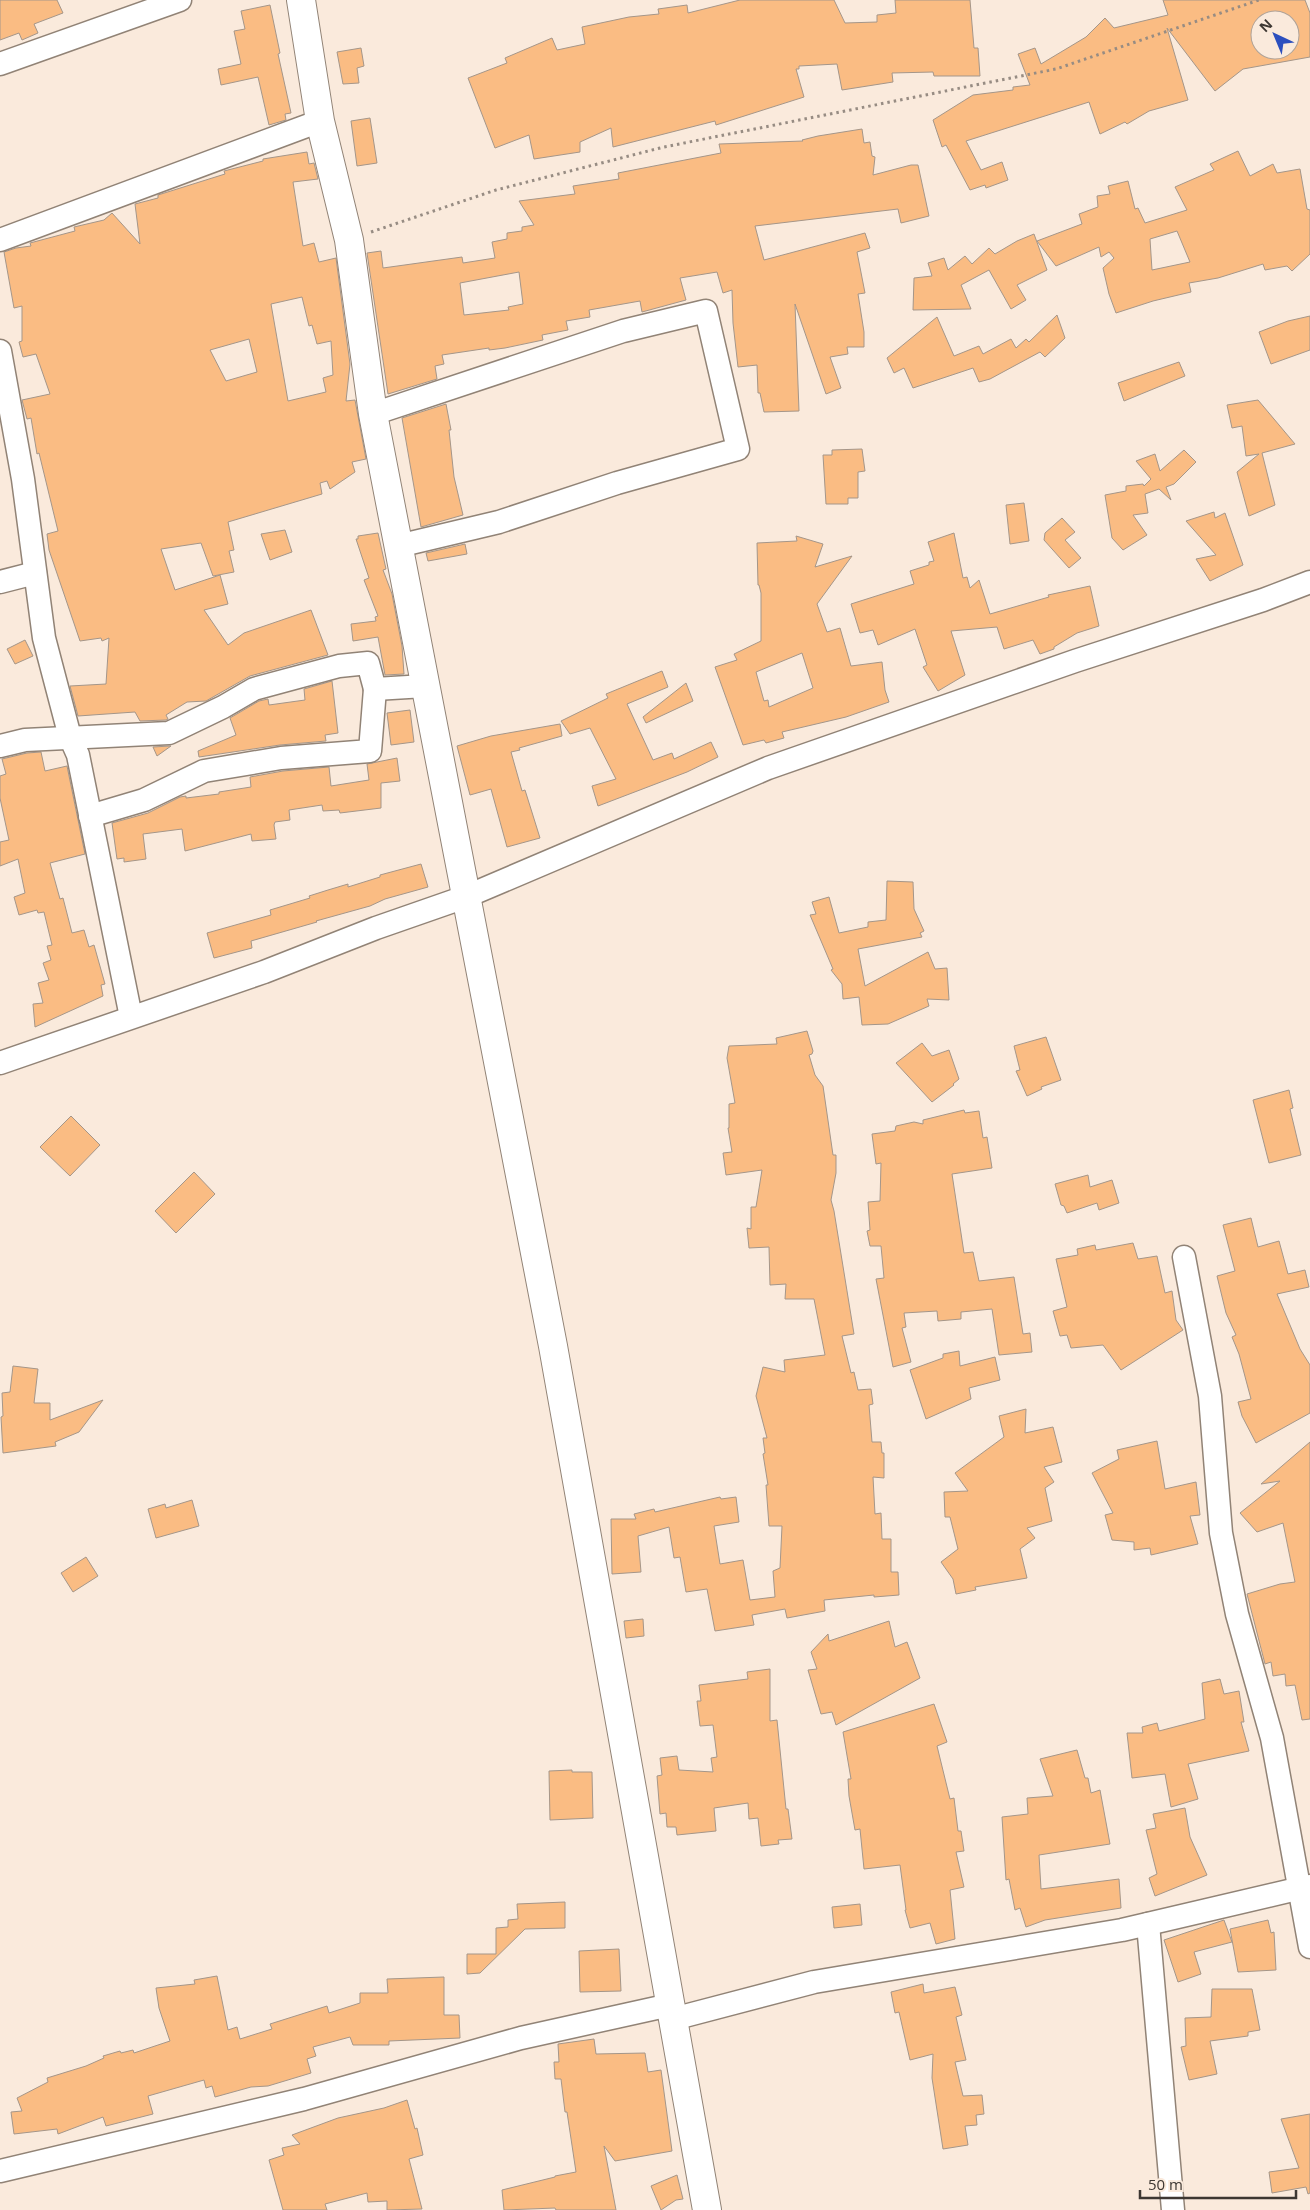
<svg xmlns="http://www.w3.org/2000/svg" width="1310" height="2210" font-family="'Open Sans',sans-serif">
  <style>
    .building { fill: #fabc83; stroke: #a59689; fill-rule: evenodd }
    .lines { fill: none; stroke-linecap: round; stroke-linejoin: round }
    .minor-casing { stroke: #918376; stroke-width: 25 }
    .tertiary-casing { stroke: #918376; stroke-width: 30 }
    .path { stroke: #978c83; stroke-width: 3; stroke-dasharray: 2.5 4; stroke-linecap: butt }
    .minor { stroke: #fff; stroke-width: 22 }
    .tertiary { stroke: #fff; stroke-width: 28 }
  </style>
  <rect width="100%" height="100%" fill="#faeadc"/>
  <g class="building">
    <path d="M0,0H57L63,13L34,24L38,33L22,40L19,33L0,40Z"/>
    <path d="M740,0H834L845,23L877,22V15L896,13L895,0H970L974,48H978L980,76H934L933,72L892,73L893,82L842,90L837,64L799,66V69H796L804,97L716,125L715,121L613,147L611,128L580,142V152L534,159L529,135L495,148L468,78L507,63L505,58L552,38L557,50L585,44L582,27L629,17L659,14L658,9L687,5L688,13Z"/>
    <path d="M1163,0H1305L1310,13V57L1243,69L1215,91L1167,28L1188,100L1149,111L1127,124L1125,122L1100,134L1089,102L966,141L981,170L1002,162L1008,180L986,188L985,185L970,190L946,145L942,147L933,120L973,95L1013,90V87L1030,85L1018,54L1035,48L1041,64L1086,37L1105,18L1114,28L1168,15ZM1260,20H1290V50H1260Z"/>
    <path d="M270,5L280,53L278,54L291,113L285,114L286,120L269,125L258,77L221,85L218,69L241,64L234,31L245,29L241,11Z"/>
    <path d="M361,48L364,66L357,68L359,83L343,84L337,52Z"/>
    <path d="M370,118L377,163L357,166L351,121Z"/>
    <path d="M862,129L864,143L870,142L872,156L875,157L873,175L911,165H918L929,216L901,223L898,209L755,226L764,260L865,233L870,248L857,252L865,293L858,294L864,332V347H847L848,354L830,357L841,388L826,394L795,304L799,411L764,412L760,393H758L757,365L738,367L733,323L732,290L723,293L717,272L680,278L686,300L642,312L640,301L589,310L590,317L566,321L568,330L542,335L543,340L505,348L489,350V348L442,355L444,364L435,366L437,379L388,394L367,253L381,251L383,268L462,257L463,263L495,258L492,242L507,239V233L522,231V227L534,225L519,201L575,194L573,186L619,179L618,173L721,153L719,144L803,141L802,140L818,136ZM519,272L523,304L508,307L509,310L464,315L460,283Z"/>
    <path d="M1238,151L1250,176L1273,164L1277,173L1300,169L1307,209L1310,210V254L1292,271L1287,266L1265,270L1263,264L1218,278L1189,283L1191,292L1153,301L1116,313L1109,294L1103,268L1114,258L1109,252L1101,257L1099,247L1056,266L1037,241L1082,224L1079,214L1098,207L1097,196L1110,194L1108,186L1128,181L1135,209L1138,208L1145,223L1187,210L1175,187L1214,170L1210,164ZM1177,231L1190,262L1152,270L1150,239Z"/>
    <path d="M307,152L309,164L314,163L318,179L293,182L303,246L314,243L319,262L336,258L350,364L346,401L355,400L366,459L352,462L355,472L330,489L327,481L320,483L322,494L228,522L234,550L229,551L234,572L213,576L201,543L161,549L175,590L220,575L228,604L204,610L228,645L244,633L311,610L328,655L250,676L206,701L187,702L166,715L168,719L166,720L140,721L135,712L78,716L70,686L106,684L109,638L102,641L101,638L80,641L49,550L47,534L58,531L39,453L37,454L31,418L27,419L22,400L50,394L36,354L23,357L19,342L22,341V306L14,308L4,252L16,248L31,246L30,243L75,231L74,227L104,220L112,213L140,244L135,204L158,198V195L225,174L224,171L263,161V159ZM302,297L309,326L312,325L317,344L331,341L333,375L323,378L326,392L288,401L271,304ZM249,339L257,372L226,381L210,350Z"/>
    <path d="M1034,234L1047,270L1017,285L1026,300L1011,309L989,270L961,285L971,309L913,310L914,278L932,276L928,263L944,258L948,270L965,256L972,264L989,248L995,254L1017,241Z"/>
    <path d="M1057,315L1065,338L1045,357L1040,352L990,379L979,382L973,368L913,388L904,368L894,373L887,358L937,317L954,356L979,346L983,354L1011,339L1016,348L1026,339L1029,342Z"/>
    <path d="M1310,316V350L1271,364L1259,332L1288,321Z"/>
    <path d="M1179,362L1185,376L1124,401L1118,383Z"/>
    <path d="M1258,400L1295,444L1262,453L1275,505L1249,516L1237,472L1259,454L1246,456L1242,426L1232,428L1227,405Z"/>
    <path d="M446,404L451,430H449L454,477L463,515L421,527L402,418Z"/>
    <path d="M862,449L865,471L858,472V498H848V504H826L823,455H832V450Z"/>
    <path d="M1184,450L1196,462L1174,484L1166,487L1171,500L1159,489L1145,494L1148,513L1133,515L1147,535L1123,550L1112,538L1105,495L1126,491V486L1143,484L1144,486L1151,479L1136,461L1155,454L1160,471Z"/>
    <path d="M1024,503L1029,541L1010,544L1006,505Z"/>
    <path d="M1214,512L1215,518L1225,513L1243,565L1210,581L1196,559L1216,555L1186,521Z"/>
    <path d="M1062,518L1075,532L1065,540L1081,558L1069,568L1044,540L1045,533Z"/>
    <path d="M285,530L292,552L270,560L261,534Z"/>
    <path d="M378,533L386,569L383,570L392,594L402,646L404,674L385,675L378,637L353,641L351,624L376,621L375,617L378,616L364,580L369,578L356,539H358V536Z"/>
    <path d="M954,533L963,578L967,577L970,588L979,580L990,614L1049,597L1048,595L1090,586L1099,626L1077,633L1054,647V649L1040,654L1033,640L1004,649L997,627L951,631L965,675L938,691L923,667L927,665L915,629L878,645L873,630L860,633L851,604L914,584L910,571L929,565V562L934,561L928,542Z"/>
    <path d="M796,536L823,544L815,567L852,556L817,604L827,632L840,628L851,666L882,662L885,690L889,702L846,717L782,732L784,738L766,743L764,740L743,745L715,667L737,660L734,654L761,641V593L759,585H758L757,543L797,541ZM802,653L813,688L769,707L768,700L764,701L756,672Z"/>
    <path d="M465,544L467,554L428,561L426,553Z"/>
    <path d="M25,640L33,656L15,664L7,649Z"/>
    <path d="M662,671L668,687L627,704L653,760L672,753L674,759L711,742L718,757L687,772L598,806L592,786L616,779L590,728L570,734L561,721L608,698L606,694Z"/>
    <path d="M332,681L338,733L325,735L326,741L280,745L199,757L198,751L236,735L230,718L259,701L268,699L269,705L305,700L304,689Z"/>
    <path d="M686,683L693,701L646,723L643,717Z"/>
    <path d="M410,710L414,742L391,745L387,713Z"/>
    <path d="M560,724L562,736L519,748L520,750L511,752L522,791L525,790L540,838L507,847L491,789L470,795L457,746L491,736Z"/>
    <path d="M171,746L157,756L153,747L170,746Z"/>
    <path d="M41,752L45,771L67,766L85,854L50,863L60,899L63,898L72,933L84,930L89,947L94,945L105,984L101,985L103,996L35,1027L33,1004L43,1003L38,983L49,980L43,963L51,960L47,946L52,945L44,912L38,913L37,910L19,915L14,897L25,893L18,859L0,866V842L9,840L0,798V776L6,774L2,759L27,753Z"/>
    <path d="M397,758L400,781L381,783V808L340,813L339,810L323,811L322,805L289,810L290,820L275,822L274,825L276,839L252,841L251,834L185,851L182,829L143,834L146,859L124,862V858L117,859L112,823L148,813L180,797L186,796V798L219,794V792L251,787L250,777L283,771L329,767L331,786L369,780L367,764Z"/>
    <path d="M421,864L428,887L385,899L370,906L316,921L317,922L251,941L252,948L214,958L207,933L271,915L270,910L310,898L309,896L328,890L348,884V887L380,877V875Z"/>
    <path d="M887,881L913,882L914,909L924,931L920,933L922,937L858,949L865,986L928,952L935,969L947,968L949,1000L927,999L929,1006L888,1024L862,1025L859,997L843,999L842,984L831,970L833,969L810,915L816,914L812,902L829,897L839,933L868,927V922L886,920Z"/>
    <path d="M807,1031L813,1051L812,1054L809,1055L815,1075L823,1086L833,1155H836V1173L831,1200L834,1211L854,1334L842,1336L851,1373L854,1372L858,1390L871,1389L873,1404L869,1405L872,1442H881L882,1453H884V1478L873,1477L875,1514L881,1513L882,1539H891V1572H898L899,1595L874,1597V1595L824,1600L825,1611L787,1618L785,1609L752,1615L754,1625L715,1631L707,1589L686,1592L680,1557L674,1558L669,1527L638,1536L641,1572L612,1574L611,1519H636L634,1514L654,1509L655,1512L720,1497L721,1499L736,1497L739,1522L714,1526L720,1564L743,1560L750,1600L775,1597L773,1571L780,1568L782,1526H769L766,1485H768L763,1454L765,1453L763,1438H767L756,1396L763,1367L785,1372L784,1360L825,1355L814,1299H785L786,1284L770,1285L769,1247L749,1248L747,1228L751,1229V1207H756L762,1170L726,1175L723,1153L732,1152L728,1128H729V1104L735,1103L727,1058L729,1046L777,1044L776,1038Z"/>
    <path d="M1046,1037L1061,1080L1041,1087L1042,1089L1027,1096L1016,1071L1020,1070L1014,1046Z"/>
    <path d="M922,1043L932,1056L949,1050L959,1079L953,1084L954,1085L932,1102L896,1063Z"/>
    <path d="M1289,1090L1293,1108L1290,1109L1301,1155L1269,1163L1253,1100Z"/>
    <path d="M964,1110L965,1113L979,1111L983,1138L987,1137L992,1168L952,1174L964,1253L973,1252L979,1281L1014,1277L1023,1334L1030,1333L1032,1352L999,1355L992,1309L961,1312V1319L938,1321L937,1311L904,1313L906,1327L902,1328L911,1362L893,1367L876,1279L884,1278L881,1246H870L867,1231L870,1230L868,1202L880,1201L881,1163L876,1164L872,1134L895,1131L896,1126L914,1122L923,1124V1120Z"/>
    <path d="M71,1116L100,1145L70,1176L40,1147Z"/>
    <path d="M194,1172L215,1194L176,1233L155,1211Z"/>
    <path d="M1088,1175L1090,1187L1112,1180L1119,1203L1099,1210L1097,1203L1067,1213L1064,1206L1061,1205L1055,1184Z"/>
    <path d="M1251,1218L1258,1247L1279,1241L1288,1274L1305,1270L1309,1287L1277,1294L1300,1349L1310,1365V1413L1256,1443L1242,1416L1238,1402L1251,1399L1239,1354L1232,1337L1236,1335L1226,1313L1217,1276L1235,1271L1223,1225Z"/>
    <path d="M1133,1243L1138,1259L1157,1256L1165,1293L1172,1291L1176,1320L1183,1330L1121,1370L1103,1345L1071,1348L1067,1335L1060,1336L1053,1311L1067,1307L1056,1259L1078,1255L1077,1249L1095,1245L1096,1250Z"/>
    <path d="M959,1351L960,1366L995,1357L1000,1380L969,1388L971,1399L926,1419L910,1370L943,1358V1354Z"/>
    <path d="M13,1366L38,1369L34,1403H50V1420L103,1400L79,1432L55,1442L56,1446L3,1453L1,1417L3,1416L2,1393L10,1392Z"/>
    <path d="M1026,1409L1025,1433L1053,1427L1062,1462L1044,1467L1054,1482L1045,1488L1052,1521L1027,1528L1035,1538L1020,1549L1027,1578L975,1587L976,1590L956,1594L953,1579L941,1562L958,1549L950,1517H945L944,1492L968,1491L955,1473L1004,1437L999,1416Z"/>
    <path d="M1157,1441L1165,1489L1196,1482L1200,1515L1190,1516L1198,1544L1151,1555L1150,1548L1134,1550V1542L1112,1540L1105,1515L1113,1513L1092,1473L1119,1459L1117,1450Z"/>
    <path d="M1310,1442V1719L1302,1720L1295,1685L1286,1686L1285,1674L1273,1676L1271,1662L1265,1664L1247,1594L1280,1584L1295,1582L1283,1523L1257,1532L1240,1513L1280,1481L1261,1484Z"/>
    <path d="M192,1500L199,1526L156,1538L148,1509L165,1504L166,1508Z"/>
    <path d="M86,1557L98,1576L73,1592L61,1573Z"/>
    <path d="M643,1619L644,1636L626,1638L624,1621Z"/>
    <path d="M889,1621L895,1647L907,1642L920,1678L836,1725L832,1712L821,1714L808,1670L817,1669L811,1652L828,1634L829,1641Z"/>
    <path d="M770,1669V1721L777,1720L786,1809H788L792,1839L778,1840L779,1844L761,1846L758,1818L749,1819L748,1803L714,1808L716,1831L677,1835L676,1827H667L666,1813L660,1814L657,1776L662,1775L660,1758L677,1756L679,1770L713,1772L711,1758L717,1757L713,1725L700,1726L697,1701H701L699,1685L748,1679L747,1672Z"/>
    <path d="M1220,1679L1224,1694L1239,1691L1244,1722H1241L1249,1751L1188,1764L1198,1799L1171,1807L1165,1774L1132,1778L1127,1733H1143L1142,1727L1157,1723L1159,1731L1205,1719L1202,1683Z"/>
    <path d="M934,1704L947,1742L937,1746L950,1799L954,1798L958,1831H961L964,1851L956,1852L964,1887L950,1890L955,1939L936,1944L930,1923L910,1928L905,1910H906L900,1865L864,1869L860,1829L855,1830L849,1796L848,1779H851L843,1732Z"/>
    <path d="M1077,1750L1085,1778H1088L1091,1793L1100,1790L1110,1844L1039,1855L1041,1889L1119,1879L1121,1908L1045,1920L1026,1927L1020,1908L1015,1910L1009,1879L1006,1880L1002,1817L1028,1814L1027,1798L1053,1796L1040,1759Z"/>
    <path d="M572,1770V1772H592L593,1818L550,1820L549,1771Z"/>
    <path d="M1185,1808L1190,1837L1207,1875L1155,1896L1149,1878L1157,1874L1146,1830L1156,1828L1153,1814Z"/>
    <path d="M565,1902V1928L525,1929L480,1973L467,1974V1954H496V1928L508,1927V1920L518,1919L517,1904Z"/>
    <path d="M860,1904L862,1925L834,1928L832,1907Z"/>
    <path d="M1224,1920L1232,1942L1194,1952L1201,1974L1178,1982L1164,1940Z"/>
    <path d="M1268,1920L1271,1933L1274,1932L1276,1970L1238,1972L1230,1929Z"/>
    <path d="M619,1949L621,1991L580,1992L579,1951Z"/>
    <path d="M217,1976L228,2030L237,2027L240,2039L272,2029L270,2024L327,2006L329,2013L360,2003V1993H388L387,1979L444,1977V2015H459L460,2038L389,2041V2045H353L350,2037L313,2047L316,2056L307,2059L311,2073L268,2086L251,2087L215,2097L212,2086L206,2088L204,2080L148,2096L153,2114L106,2126L103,2117L58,2134L57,2129L14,2134L11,2112L22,2111L17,2098L48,2082L47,2078L86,2066L104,2058L103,2056L120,2051L121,2053L133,2050L134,2053L170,2041L159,2008L156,1988L195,1984L194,1980Z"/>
    <path d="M923,1984L924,1993L955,1987L962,2015L956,2017L966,2060L955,2062L963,2096L982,2095L984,2114L976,2115L977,2125L965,2126L968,2145L943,2149L932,2078L933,2054L910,2060L899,2012L895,2013L891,1992Z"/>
    <path d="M1212,1989H1252L1260,2030L1248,2032V2036L1210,2041L1217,2074L1189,2080L1181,2047L1186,2046L1185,2018L1211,2017Z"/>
    <path d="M594,2039L596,2054L645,2053L648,2072L661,2070L672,2151L615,2161L604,2146L616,2210H556L555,2208L504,2210L502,2190L555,2177V2176L576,2172L567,2112H565L561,2079H555L554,2062H559L558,2044Z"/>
    <path d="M407,2100L415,2129L417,2128L423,2155L409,2159L422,2209L387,2210V2201L368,2202L367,2193L325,2204L327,2210H283L269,2160L284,2155L282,2148L300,2144L292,2135L338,2118L384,2108Z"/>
    <path d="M1310,2114V2193L1308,2194L1306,2187L1272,2193L1269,2172L1299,2168L1281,2119Z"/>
    <path d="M677,2175L683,2199L676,2200L661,2210L651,2186Z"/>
  </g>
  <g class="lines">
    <defs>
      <g id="minor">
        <path d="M0,64L180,0"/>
        <path d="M0,240L320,121"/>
        <path d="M0,351L23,479L44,638L70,737L78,755L131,1017"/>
        <path d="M373,414L623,331L706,311L738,449L617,483L499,522L398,546"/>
        <path d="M0,582L35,573"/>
        <path d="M0,746L25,740L169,733L223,707L254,689L339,666L368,663L375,689L425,686"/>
        <path d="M90,816L144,800L204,771L281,758L370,751L375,689"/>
        <path d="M0,1063L264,972L376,928L465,897L768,768L1075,661L1263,600L1310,582"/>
        <path d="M1184,1257L1210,1396L1221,1533L1237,1614L1272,1738L1310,1947"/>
        <path d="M1148,1924L1173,2210"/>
        <path d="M673,2019L814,1982L1122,1930L1310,1886"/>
        <path d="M0,2171L304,2099L521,2038L670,2005"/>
      </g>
      <path id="tertiary" d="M301,0L320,121L349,240L373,414L553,1346L707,2210"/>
    </defs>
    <use href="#minor" class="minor-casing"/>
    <use href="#tertiary" class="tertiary-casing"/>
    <path class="path" d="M371,232L496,190L664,147L1056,69L1259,0"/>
    <use href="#minor" class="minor"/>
    <use href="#tertiary" class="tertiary"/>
  </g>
  <g transform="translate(1275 35) rotate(316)"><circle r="24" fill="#faeadc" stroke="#aea298"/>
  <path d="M0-4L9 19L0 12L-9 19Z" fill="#2c4fbe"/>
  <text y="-8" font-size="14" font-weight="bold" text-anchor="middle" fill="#3d3732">N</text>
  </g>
  <path d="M1140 2190v8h156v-8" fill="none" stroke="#3d3732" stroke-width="2.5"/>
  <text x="1148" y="2190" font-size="15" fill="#3d3732" stroke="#faeadc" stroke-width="4" paint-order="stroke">50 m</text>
</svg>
